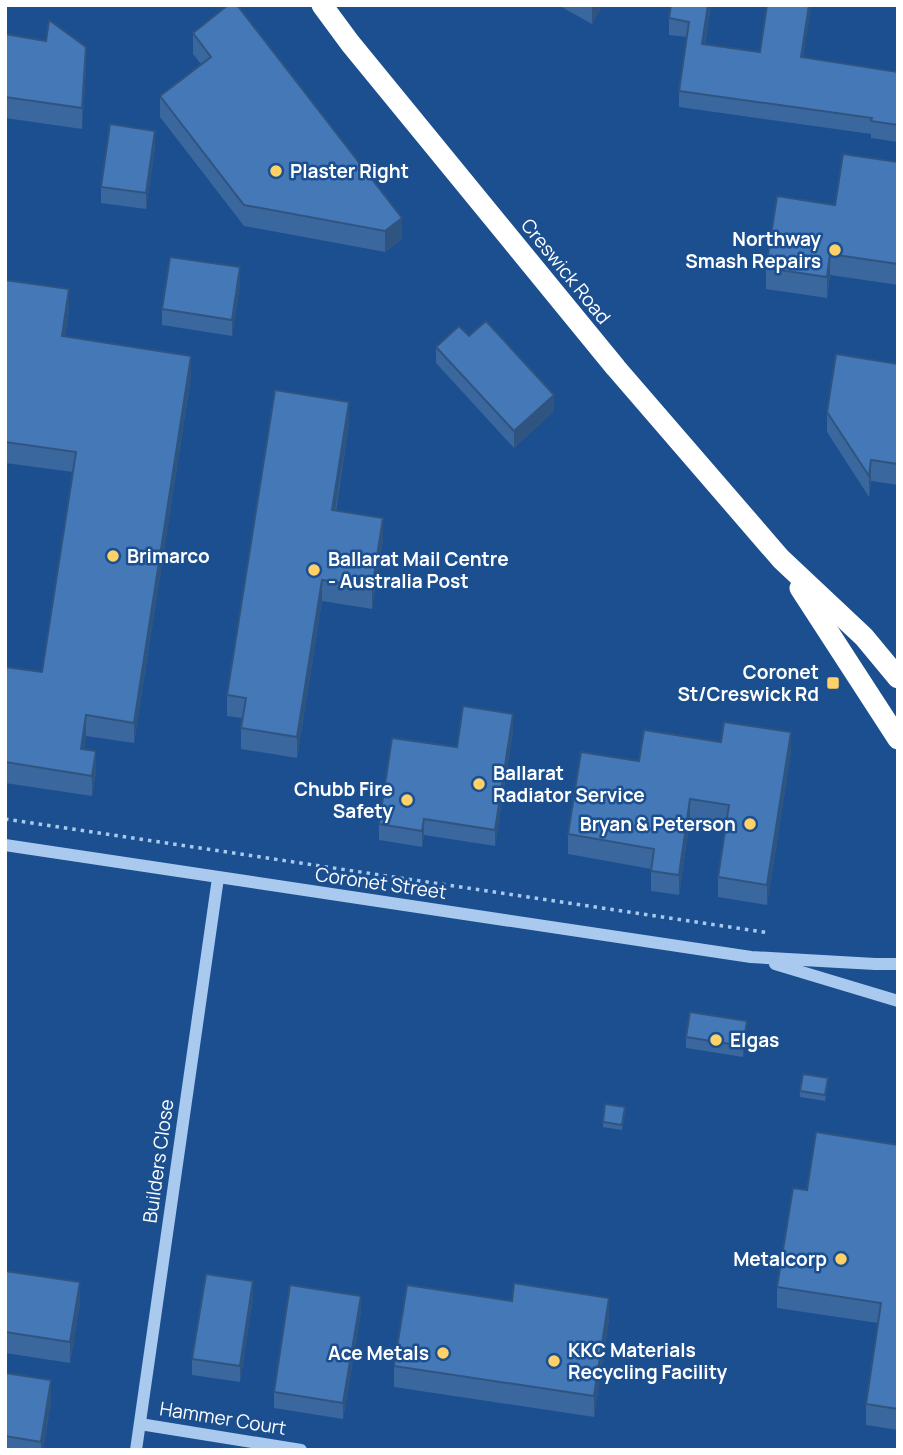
<svg xmlns="http://www.w3.org/2000/svg" width="903" height="1455" font-family="Manrope,sans-serif">
  <style>
    .lines { fill: none; stroke-linecap: round; stroke-linejoin: round }
    .path { stroke: #a9c9ee; stroke-width: 3.5; stroke-dasharray: 3.5 5; stroke-linecap: butt }
    .minor { stroke: #a9c9ee; stroke-width: 12 }
    .highway { stroke: #fff; stroke-width: 21 }
    .wall { fill: #3a679d }
    .shaded-wall { fill: #305480 }
    .building { fill: #4478b7; stroke: #305480; stroke-width: 2 }
    .poi-dot { fill: #ffd166; stroke: #1b4f8f; stroke-width: 2.5 }
    .labels { text-anchor: middle; dominant-baseline: central; stroke-width: 5; stroke-linejoin: round; paint-order: stroke }
    .poi-label { font-size: 19px; font-weight: bold; fill: #fff; stroke: #1b4f8f; text-anchor: start }
    .street-label { font-size: 19px; fill: #fff; stroke: #1b4f8f }
  </style>
  <rect width="100%" height="100%" fill="#1b4f8f"/>
  <g class="lines">
    <path class="path" d="M5,819L770,933"/>
    <g class="minor">
      <path d="M5,845L751,957L875,964H898"/>
      <path d="M775,964L898,1001"/>
      <path d="M140,1424L301,1450"/>
      <path d="M136,1450L218,878"/>
    </g>
    <g class="highway">
      <path d="M322,5L350,43L616,368L781,559L864,637L898,678"/>
      <path d="M800,588L898,739"/>
    </g>
  </g>
  <g class="wall">
    <path d="M558,5H602L592,24Z"/>
    <path d="M711,5L705,44L760,52L811,5L803,57L898,72V142L871,138V134L679,107V91L687,37L669,35V18Z"/>
    <path d="M193,33L402,239L385,252L244,226L160,117V96L201,64L193,54Z"/>
    <path d="M5,34L86,68L82,129L5,118Z"/>
    <path d="M155,147L146,209L101,203V187Z"/>
    <path d="M898,162V285L830,275L827,298L766,289V268Z"/>
    <path d="M5,280L69,310L65,336L191,377L134,743L86,736L84,749L96,772L92,796L5,783V667L42,672L73,472L5,463Z"/>
    <path d="M240,284L232,336L162,325V309Z"/>
    <path d="M469,336L554,411L514,448L436,363V347Z"/>
    <path d="M898,364V485L871,481L869,497L827,432V412Z"/>
    <path d="M349,423L336,511L383,539L372,609L322,601L297,758L241,749V728L242,718L227,716V695Z"/>
    <path d="M513,730L495,846L424,835L422,847L379,840V824L457,747Z"/>
    <path d="M791,752L767,905L718,897V877L726,825L690,819L679,895L651,891V869L568,854V834L639,761Z"/>
    <path d="M747,1032L743,1057L686,1048V1037Z"/>
    <path d="M828,1083L825,1101L800,1097V1091Z"/>
    <path d="M625,1113L622,1130L603,1127V1122Z"/>
    <path d="M898,1145V1430L866,1425V1404L878,1323L777,1308V1287L807,1190Z"/>
    <path d="M5,1271L80,1303L70,1363L5,1353Z"/>
    <path d="M253,1298L240,1382L192,1375V1359Z"/>
    <path d="M361,1312L343,1419L274,1408V1392Z"/>
    <path d="M609,1319L594,1417L394,1387V1366Z"/>
    <path d="M5,1373L51,1401L43,1450H5Z"/>
  </g>
  <g class="shaded-wall">
    <path d="M5,5H7L5,26Z"/>
    <path d="M593,5H602L592,24V7Z"/>
    <path d="M708,5H711L702,60V44Z"/>
    <path d="M809,5H811L801,73V57Z"/>
    <path d="M86,47V68L82,129V108Z"/>
    <path d="M155,131V147L146,209V193Z"/>
    <path d="M402,218V239L385,252V231Z"/>
    <path d="M830,254V275L827,298V277Z"/>
    <path d="M240,267V284L232,336V320Z"/>
    <path d="M69,289V310L62,357V336Z"/>
    <path d="M191,356V377L134,743V723Z"/>
    <path d="M554,395V411L514,448V431Z"/>
    <path d="M349,402V423L332,531V510Z"/>
    <path d="M871,460V481L869,497V476Z"/>
    <path d="M383,518V539L372,609V588Z"/>
    <path d="M322,580V601L297,758V737Z"/>
    <path d="M513,714V730L495,846V830Z"/>
    <path d="M86,715V736L81,770V749Z"/>
    <path d="M791,732V752L767,905V885Z"/>
    <path d="M96,751V772L92,796V776Z"/>
    <path d="M690,799V819L679,895V875Z"/>
    <path d="M424,819V835L422,847V831Z"/>
    <path d="M747,1021V1032L743,1057V1046Z"/>
    <path d="M253,1281V1298L240,1382V1366Z"/>
    <path d="M80,1282V1303L70,1363V1342Z"/>
    <path d="M361,1296V1312L343,1419V1403Z"/>
    <path d="M609,1298V1319L594,1417V1396Z"/>
    <path d="M51,1380V1401L43,1450H41V1442Z"/>
  </g>
  <g class="building">
    <path d="M228,5H237L402,218L385,231L244,205L160,96L211,57L193,33Z"/>
    <path d="M671,5H708L702,44L760,52L767,5H809L801,57L898,72V125L871,121L872,118L679,91L689,22L669,18Z"/>
    <path d="M49,20L86,47L82,108L5,97V34L46,41Z"/>
    <path d="M110,124L155,131L146,193L101,187Z"/>
    <path d="M843,154L898,162V264L830,254L827,277L766,268L777,196L835,205Z"/>
    <path d="M170,257L240,267L232,320L162,309Z"/>
    <path d="M5,280L69,289L62,336L191,356L134,723L86,715L81,749L96,751L92,776L5,762V667L42,672L76,452L5,442Z"/>
    <path d="M486,321L554,395L514,431L436,347L459,326L469,336Z"/>
    <path d="M836,354L898,364V464L871,460L869,476L827,412Z"/>
    <path d="M275,390L349,402L332,510L383,518L372,588L322,580L297,737L241,728L246,698L227,695Z"/>
    <path d="M463,706L513,714L495,830L424,819L422,831L379,824L392,738L457,747Z"/>
    <path d="M724,722L791,732L767,885L718,877L729,805L690,799L679,875L651,871L654,849L568,834L581,752L639,761L644,730L721,742Z"/>
    <path d="M690,1012L747,1021L743,1046L686,1037Z"/>
    <path d="M803,1074L828,1078L825,1095L800,1091Z"/>
    <path d="M605,1104L625,1107L622,1125L603,1122Z"/>
    <path d="M816,1132L898,1145V1409L866,1404L881,1303L777,1287L793,1188L807,1190Z"/>
    <path d="M5,1271L80,1282L70,1342L5,1332Z"/>
    <path d="M206,1274L253,1281L240,1366L192,1359Z"/>
    <path d="M514,1283L609,1298L594,1396L394,1366L407,1285L512,1301Z"/>
    <path d="M290,1285L361,1296L343,1403L274,1392Z"/>
    <path d="M5,1373L51,1380L41,1442L5,1436Z"/>
  </g>
  <g class="poi-dot">
    <circle cx="276" cy="171" r="7"/>
    <circle cx="835" cy="250" r="7"/>
    <circle cx="113" cy="556" r="7"/>
    <circle cx="314" cy="570" r="7"/>
    <rect x="826" y="676" width="14" height="14" rx="3.5"/>
    <circle cx="479" cy="784" r="7"/>
    <circle cx="407" cy="800" r="7"/>
    <circle cx="750" cy="824" r="7"/>
    <circle cx="716" cy="1040" r="7"/>
    <circle cx="841" cy="1259" r="7"/>
    <circle cx="443" cy="1353" r="7"/>
    <circle cx="554" cy="1361" r="7"/>
  </g>
  <g class="labels">
    <g class="poi-label">
      <text x="290" y="171">Plaster Right</text>
      <text x="821" y="239" text-anchor="end">Northway<tspan x="821" dy="22">Smash Repairs</tspan></text>
      <text x="127" y="556">Brimarco</text>
      <text x="328" y="559">Ballarat Mail Centre<tspan x="328" dy="22">- Australia Post</tspan></text>
      <text x="819" y="672" text-anchor="end">Coronet<tspan x="819" dy="22">St/Creswick Rd</tspan></text>
      <text x="493" y="773">Ballarat<tspan x="493" dy="22">Radiator Service</tspan></text>
      <text x="393" y="789" text-anchor="end">Chubb Fire<tspan x="393" dy="22">Safety</tspan></text>
      <text x="736" y="824" text-anchor="end">Bryan &amp; Peterson</text>
      <text x="730" y="1040">Elgas</text>
      <text x="827" y="1259" text-anchor="end">Metalcorp</text>
      <text x="568" y="1350">KKC Materials<tspan x="568" dy="22">Recycling Facility</tspan></text>
      <text x="429" y="1353" text-anchor="end">Ace Metals</text>
    </g>
    <g class="street-label">
      <text transform="translate(566 271) rotate(51)">Creswick Road</text>
      <text transform="translate(381 883) rotate(8)">Coronet Street</text>
      <text transform="translate(158 1161) rotate(-82)">Builders Close</text>
      <text transform="translate(223 1418) rotate(9)">Hammer Court</text>
    </g>
  </g>
  <rect width="903" height="1455" fill="none" stroke="#ffffff" stroke-width="14"/>
</svg>
